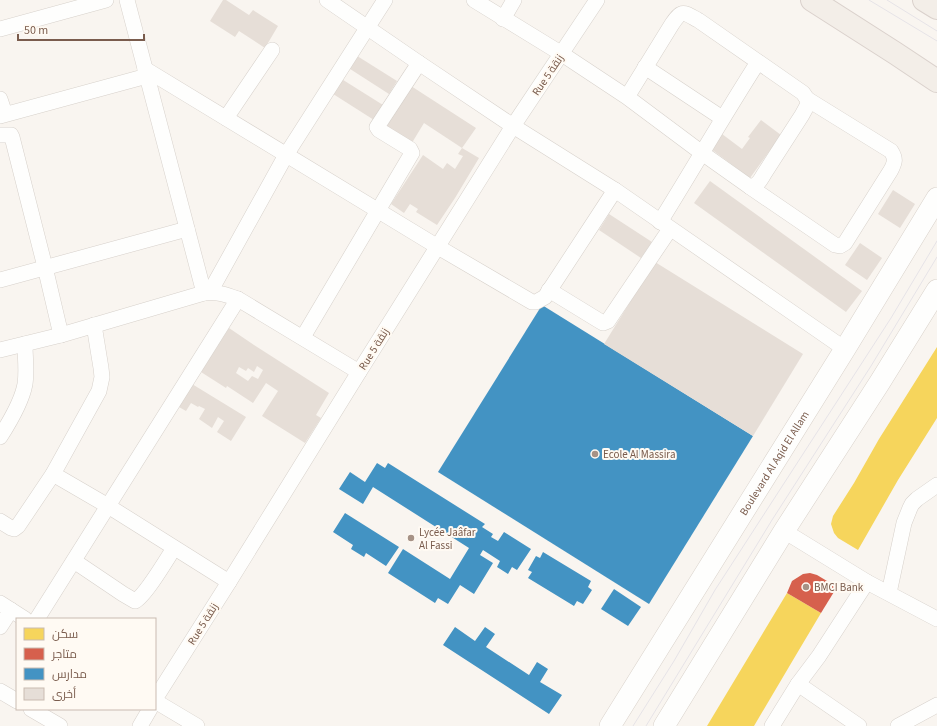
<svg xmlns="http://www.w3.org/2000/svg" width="937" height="726" font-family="'Source Sans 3',Cairo,sans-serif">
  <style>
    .homes { fill: #f6d55c }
    .shops { fill: #d6604d }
    .schools { fill: #4393c3 }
    .building { fill: #e6ded7; fill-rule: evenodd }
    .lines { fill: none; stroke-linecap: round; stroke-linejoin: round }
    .minor-casing { stroke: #d7d1cb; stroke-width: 16 }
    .secondary-casing { stroke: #d9d2cb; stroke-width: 22 }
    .primary-casing { stroke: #dad1cc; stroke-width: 24 }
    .minor { stroke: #fefefd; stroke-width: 15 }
    .secondary { stroke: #fefefd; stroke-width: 21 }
    .primary { stroke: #f3eee8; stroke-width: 22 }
    .tram { stroke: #e6e3e7; stroke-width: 1 }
    .poi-dot { fill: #a69286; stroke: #fffaf3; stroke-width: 1.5 }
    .labels { text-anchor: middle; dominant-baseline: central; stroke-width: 4; stroke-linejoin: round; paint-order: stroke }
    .street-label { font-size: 11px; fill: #7a5c4d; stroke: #fffaf3 }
    .poi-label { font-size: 11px; fill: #7a5c4d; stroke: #fffaf3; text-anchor: start }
  </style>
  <rect width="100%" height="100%" fill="#f9f5f0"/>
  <g class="homes">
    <path d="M937,347V418L898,480L858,550L838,538L834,533L831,524L833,516L854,483L879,439Z"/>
    <path d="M787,593L821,613L796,655L754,726H707Z"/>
  </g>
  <path class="shops" d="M810,573L817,575L837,587L821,613L787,593L792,581L803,574Z"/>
  <g class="schools">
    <path d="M542,305L753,436L649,604L438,472Z"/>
    <path d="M377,463L385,468L388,463L485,524L482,527L493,534L491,537L498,541L504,532L531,549L517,570L512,567L508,574L497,567L500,561L483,550L480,555L493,563L474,594L460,585L448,604L438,598L435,603L388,573L403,549L450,579L469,548L373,487L363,504L339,489L350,472L365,482Z"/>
    <path d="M345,513L399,547L386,566L366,553L364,557L351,549L353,545L333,532Z"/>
    <path d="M543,552L591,581L588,587L592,590L583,604L577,601L574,606L528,578L532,572L528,570L536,556L540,558Z"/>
    <path d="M614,589L641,607L628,626L601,609Z"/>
    <path d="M455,627L475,641L485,627L495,634L486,647L529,675L537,662L548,669L540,682L562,695L549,714L443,645Z"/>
  </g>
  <g class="building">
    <path d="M223,0H226L249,15L253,10L278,26L265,48L239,31L235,37L210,21Z"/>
    <path d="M354,54L397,81L389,94L347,67Z"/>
    <path d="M340,78L383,105L374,120L330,92Z"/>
    <path d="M411,86L476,128L462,148L424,123L410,146L383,130Z"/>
    <path d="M761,120L781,135L750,178L711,149L722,134L742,149L750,138L748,137Z"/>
    <path d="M462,148L479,158L455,198L437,225L416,212L418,209L410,204L404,213L391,204L423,155L443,169L447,163L455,169L463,156L458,154Z"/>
    <path d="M710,181L862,291L846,312L694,203Z"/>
    <path d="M893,190L915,204L900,228L878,214Z"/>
    <path d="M609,214L652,242L641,258L599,230Z"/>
    <path d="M860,243L882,258L867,280L845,265Z"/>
    <path d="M655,262L803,354L753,436L604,344Z"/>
    <path d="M229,328L254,345L329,393L316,415L321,418L305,443L262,416L278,391L266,383L253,403L227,386L226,388L201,372ZM257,366L263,370L258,379L252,376L248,381L236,373L239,367L246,371L248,368L254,372Z"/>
    <path d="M192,384L246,417L231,441L217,432L224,421L218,417L212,428L199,419L205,409L199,406L198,407L191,403L186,411L179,407Z"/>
  </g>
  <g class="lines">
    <defs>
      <g id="minor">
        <path d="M127,0L204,293"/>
        <path d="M327,0L419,63L513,126L615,190L845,349"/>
        <path d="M474,0L562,54L627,97L702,153L750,187C757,186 760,181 764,174L802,115L808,104L807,99L803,93L698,20C683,12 682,9 672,24L627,97"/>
        <path d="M503,19L514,0"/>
        <path d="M0,29L106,0"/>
        <path d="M645,67L722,118"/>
        <path d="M145,69L438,247L532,302H536L545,297L615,190"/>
        <path d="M0,99L5,114"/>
        <path d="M0,116L147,76"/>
        <path d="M226,118L272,50"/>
        <path d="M0,135H11L12,137L45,267L61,335"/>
        <path d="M750,187L835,245L840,246L845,243L891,170C895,162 896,159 891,151L807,99"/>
        <path d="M660,222C693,169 724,115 758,62"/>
        <path d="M0,280L187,229"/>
        <path d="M549,290L598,320L603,323L608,321L670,229"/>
        <path d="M210,292L286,155L385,0"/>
        <path d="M303,337L412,153L410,149L379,130L377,127L419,63"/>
        <path d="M0,350L61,335L204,293C216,291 227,295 238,299L359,372"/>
        <path d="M0,437C9,423 22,401 25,384C27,371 25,357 25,344"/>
        <path d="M53,474L108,506L229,582"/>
        <path d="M0,521L11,528L14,529L18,526L53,474L99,391L102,377L101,368L94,325"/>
        <path d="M784,531L867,582L937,619"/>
        <path d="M74,561L123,594L135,601C145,596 167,559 174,548"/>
        <path d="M889,593L904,523L910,508L912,504L917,499L937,485"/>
        <path d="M0,603L25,619"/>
        <path d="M37,619L238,299"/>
        <path d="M0,627L11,610"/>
        <path d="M798,684L859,726"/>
        <path d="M0,691L17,701"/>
        <path d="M155,699L229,582L359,372L513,126L597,0"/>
        <path d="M155,701L197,726"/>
        <path d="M31,709L60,726"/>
        <path d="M140,726L150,709"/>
        <path d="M772,726L798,684L819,656L867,582"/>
        <path d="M898,726L937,705"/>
      </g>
      <g id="secondary">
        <path id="s1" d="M610,726L845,349L937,198"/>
        <path d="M664,726L784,531L880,382L937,290"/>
      </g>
      <g id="primary">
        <path d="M812,0L895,53L937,81"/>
        <path d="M924,0L937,8"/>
      </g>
    </defs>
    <use href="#minor" class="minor-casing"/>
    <use href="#secondary" class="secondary-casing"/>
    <use href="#primary" class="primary-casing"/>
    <use href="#minor" class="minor"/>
    <use href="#secondary" class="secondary"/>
    <use href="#primary" class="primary"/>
    <g class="tram">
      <path d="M869,0L937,41"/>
      <path d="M887,0L937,31"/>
      <path d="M633,726L674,661L715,590L891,318L937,241"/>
      <path d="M646,726L772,520L871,366L937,257"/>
    </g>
  </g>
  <g class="poi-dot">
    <circle cx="595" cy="454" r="4"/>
    <circle cx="411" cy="538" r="4"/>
    <circle cx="806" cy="587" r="4"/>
  </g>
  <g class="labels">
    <g class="street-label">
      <text transform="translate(548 75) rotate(-56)">Rue 5 زنقة</text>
      <text transform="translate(374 349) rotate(-58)">Rue 5 زنقة</text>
      <text stroke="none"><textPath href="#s1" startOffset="310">Boulevard Al Aqid El Allam</textPath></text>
      <text transform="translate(203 624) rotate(-58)">Rue 5 زنقة</text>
    </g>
    <g class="poi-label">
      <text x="603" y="454">Ecole Al Massira</text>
      <text x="419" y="532">Lycée Jaâfar<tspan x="419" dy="13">Al Fassi</tspan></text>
      <text x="814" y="587">BMCI Bank</text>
    </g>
  </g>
  <rect x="16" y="618" width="140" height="92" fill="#fffaf3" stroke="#cabbb1"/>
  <rect x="24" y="628" width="20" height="12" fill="#f6d55c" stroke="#cabbb1"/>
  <text x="52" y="638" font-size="12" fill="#7a5c4d">سكن</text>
  <rect x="24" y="648" width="20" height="12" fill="#d6604d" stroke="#cabbb1"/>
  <text x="52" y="658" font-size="12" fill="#7a5c4d">متاجر</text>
  <rect x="24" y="668" width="20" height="12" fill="#4393c3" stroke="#cabbb1"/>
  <text x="52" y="678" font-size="12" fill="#7a5c4d">مدارس</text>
  <rect x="24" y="688" width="20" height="12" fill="#e6ded7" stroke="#cabbb1"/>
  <text x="52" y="698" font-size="12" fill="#7a5c4d">أخرى</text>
  <path d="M18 34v6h126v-6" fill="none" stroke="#7a5c4d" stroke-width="2"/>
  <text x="24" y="34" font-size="12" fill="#7a5c4d" stroke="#fffaf3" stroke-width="3" paint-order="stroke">50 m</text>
</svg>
